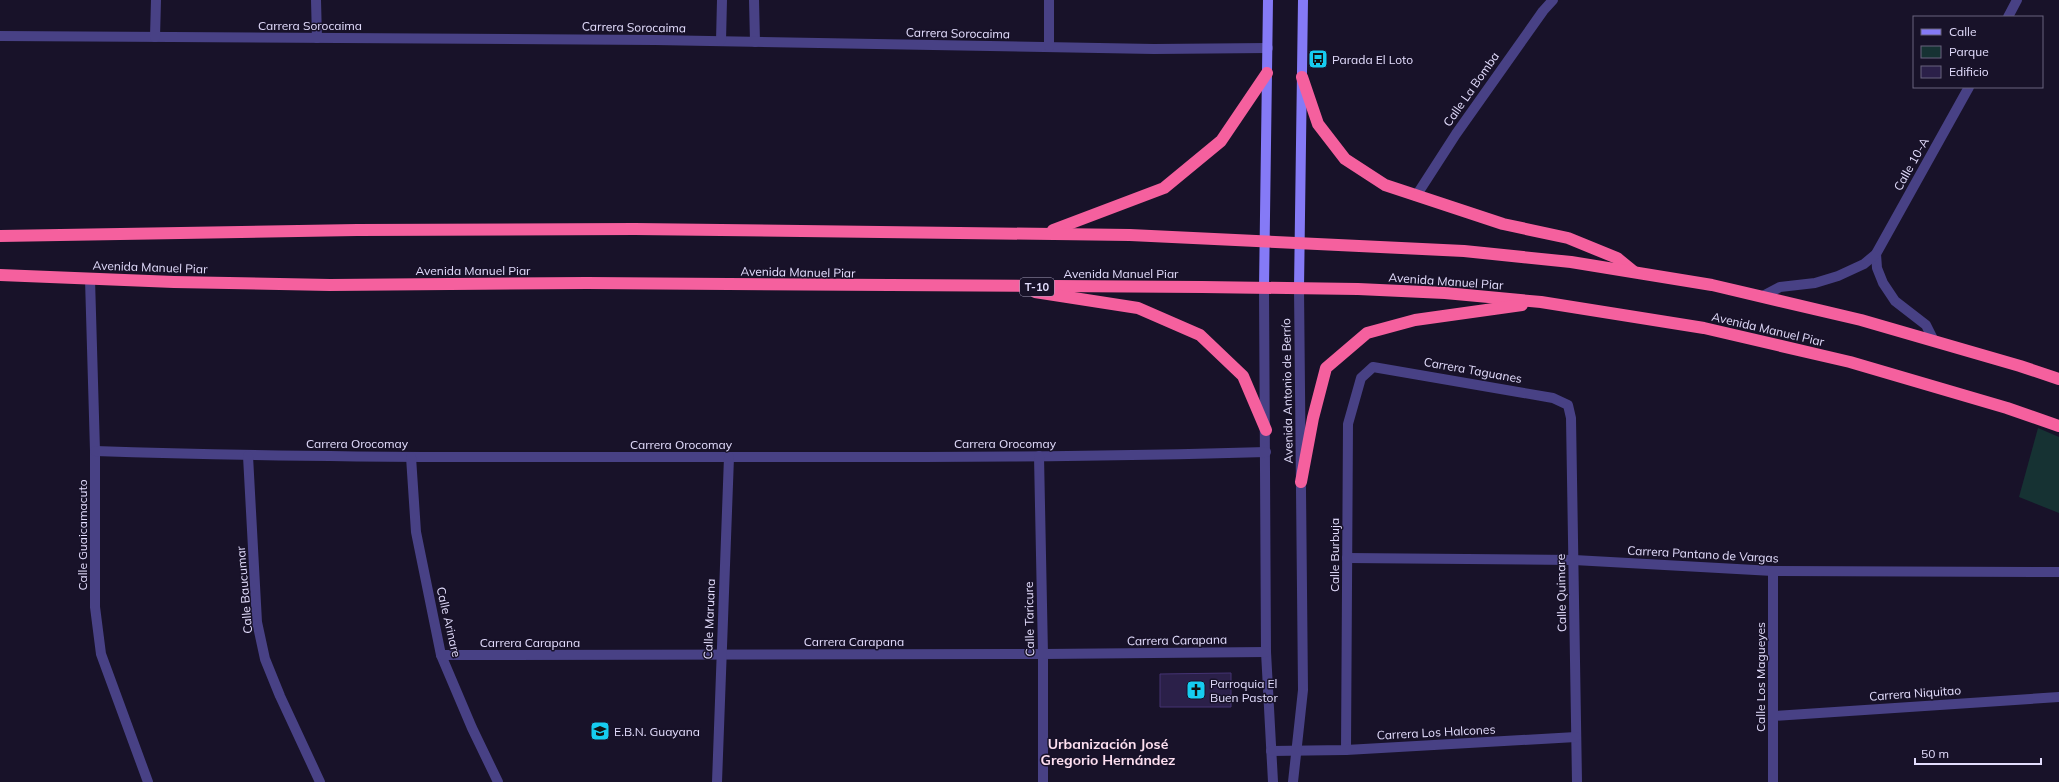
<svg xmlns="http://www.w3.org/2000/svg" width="2059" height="782" font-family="Mulish,sans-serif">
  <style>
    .green { fill: #163233 }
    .building { fill: #2b2049; stroke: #443373 }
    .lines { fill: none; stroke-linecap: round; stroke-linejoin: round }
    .street { stroke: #484185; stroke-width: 10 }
    .secondary { stroke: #857af6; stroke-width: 10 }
    .highway { stroke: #f5609e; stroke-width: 12 }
    .labels { text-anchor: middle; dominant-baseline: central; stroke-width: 3; stroke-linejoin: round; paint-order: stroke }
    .shield { fill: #181229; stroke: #a6a0bd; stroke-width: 1 }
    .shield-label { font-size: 11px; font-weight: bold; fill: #e3ddfd }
    .street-label { font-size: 12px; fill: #e3ddfd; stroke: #181229 }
    .poi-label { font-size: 12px; fill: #e3ddfd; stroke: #181229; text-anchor: start }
    .quarter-label { font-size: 14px; font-weight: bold; fill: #fddff0; stroke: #181229 }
  </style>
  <rect width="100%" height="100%" fill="#181229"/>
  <path class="green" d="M2038,428L2059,437V513L2019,497Z"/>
  <path class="building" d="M1231,673V707H1160V674Z"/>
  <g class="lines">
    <g class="street">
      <path d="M316,0L317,38"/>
      <path d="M754,0L755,42"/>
      <path d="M2008,17L2017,0"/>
      <path d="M0,36L655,40L1154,49L1268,48"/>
      <path d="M155,37L156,0"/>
      <path d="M721,41L722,0"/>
      <path d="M1049,47V0"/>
      <path d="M1416,196L1456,134L1543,11L1553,0"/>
      <path d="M1876,254L1877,268L1883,283L1895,301L1926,325L1934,341"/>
      <path d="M90,279L95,451V607L101,654L148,782"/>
      <path d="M1264,288L1266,652L1273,782"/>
      <path d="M1761,297L1780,287L1815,283L1838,276L1864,264L1876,254L1969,87"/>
      <path d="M95,451C291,458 487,457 683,457C878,457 1072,458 1266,452"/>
      <path d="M248,456L257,622L265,659L280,696L320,782"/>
      <path d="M1039,456L1043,654V782"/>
      <path d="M411,457L416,532L441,655L472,728L498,782"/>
      <path d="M1347,558L1574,560L1773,571L2059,572"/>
      <path d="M441,655L1043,654L1266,652"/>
      <path d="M1773,716L2059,697"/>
      <path d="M1346,750L1348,424L1361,378L1373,367L1553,398L1568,405L1571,418L1577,782"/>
      <path d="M1271,751L1346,750L1576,737"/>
      <path d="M717,782L729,457"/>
      <path d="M1293,782L1303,690L1299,288"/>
      <path d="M1773,782V571"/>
    </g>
    <g class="secondary">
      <path d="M1264,288L1268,0"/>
      <path d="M1299,288L1303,0"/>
    </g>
    <g class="highway">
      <path d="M1302,77L1318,124L1345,159L1385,185L1503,224L1568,238L1617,258L1634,272"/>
      <path d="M1053,230L1164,188L1221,141L1267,73"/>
      <path d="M0,236L357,230L635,229L1130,235L1464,251L1571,262L1712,285L1861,320L2020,366L2059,379"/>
      <path d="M0,275L174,282L330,285L587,283L1202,287L1358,289L1445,293L1541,302L1704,328L1850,362L2007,408L2059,426"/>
      <path d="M1035,292L1138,308L1200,335L1243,376L1266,430"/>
      <path d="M1301,482L1313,418L1326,368L1367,333L1415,320L1522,305"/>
    </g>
  </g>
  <defs>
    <symbol id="bus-square" viewBox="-11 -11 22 22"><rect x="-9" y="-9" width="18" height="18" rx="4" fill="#16ccf0" stroke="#181229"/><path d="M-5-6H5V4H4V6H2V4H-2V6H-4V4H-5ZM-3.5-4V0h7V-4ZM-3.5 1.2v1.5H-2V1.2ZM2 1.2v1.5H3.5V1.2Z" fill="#111"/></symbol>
    <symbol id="church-square" viewBox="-11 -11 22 22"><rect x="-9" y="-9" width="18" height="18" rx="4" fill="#16ccf0" stroke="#181229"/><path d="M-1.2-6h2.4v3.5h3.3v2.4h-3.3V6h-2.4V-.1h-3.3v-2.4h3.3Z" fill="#111"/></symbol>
    <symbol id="school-square" viewBox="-11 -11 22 22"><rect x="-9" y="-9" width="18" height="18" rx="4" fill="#16ccf0" stroke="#181229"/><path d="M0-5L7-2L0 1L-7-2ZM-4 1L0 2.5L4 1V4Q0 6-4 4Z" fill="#111"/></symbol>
  </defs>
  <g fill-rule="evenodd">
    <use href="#bus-square" x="1307" y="48" width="22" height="22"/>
    <use href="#church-square" x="1185" y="679" width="22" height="22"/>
    <use href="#school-square" x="589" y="720" width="22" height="22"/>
  </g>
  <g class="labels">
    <rect class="shield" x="1020" y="278" width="34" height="18" rx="3"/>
    <g class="shield-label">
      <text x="1037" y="287">T-10</text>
    </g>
    <g class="street-label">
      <text x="310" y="25">Carrera Sorocaima</text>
      <text transform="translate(634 27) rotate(1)">Carrera Sorocaima</text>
      <text transform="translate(958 33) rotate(1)">Carrera Sorocaima</text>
      <text transform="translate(1471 89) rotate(-55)">Calle La Bomba</text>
      <text transform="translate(1911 164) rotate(-61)">Calle 10-A</text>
      <text transform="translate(150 267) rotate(2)">Avenida Manuel Piar</text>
      <text x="473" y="270">Avenida Manuel Piar</text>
      <text transform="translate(798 272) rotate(1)">Avenida Manuel Piar</text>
      <text x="1121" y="273">Avenida Manuel Piar</text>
      <text transform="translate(1446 281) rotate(4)">Avenida Manuel Piar</text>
      <text transform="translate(1768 329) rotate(13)">Avenida Manuel Piar</text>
      <text transform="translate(1473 370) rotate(10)">Carrera Taguanes</text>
      <text transform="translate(1287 391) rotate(-91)">Avenida Antonio de Berrío</text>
      <text x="357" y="443">Carrera Orocomay</text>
      <text x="1005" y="443">Carrera Orocomay</text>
      <text x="681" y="444">Carrera Orocomay</text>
      <text transform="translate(82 535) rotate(-90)">Calle Guaicamacuto</text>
      <text transform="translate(1703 554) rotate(3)">Carrera Pantano de Vargas</text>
      <text transform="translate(1334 555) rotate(-90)">Calle Burbuja</text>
      <text transform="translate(244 590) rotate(-95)">Calle Baucumar</text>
      <text transform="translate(1561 593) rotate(-91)">Calle Quimare</text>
      <text transform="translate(709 619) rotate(-88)">Calle Maruana</text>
      <text transform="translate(1029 619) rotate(-91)">Calle Taricure</text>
      <text transform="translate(449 622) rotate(77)">Calle Arinare</text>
      <text transform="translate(1177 640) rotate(-1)">Carrera Carapana</text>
      <text x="854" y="641">Carrera Carapana</text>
      <text x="530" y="642">Carrera Carapana</text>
      <text transform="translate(1760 677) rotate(-90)">Calle Los Magueyes</text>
      <text transform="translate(1915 693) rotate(-4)">Carrera Niquitao</text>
      <text transform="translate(1436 732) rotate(-3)">Carrera Los Halcones</text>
    </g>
    <g class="poi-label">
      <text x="1332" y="59">Parada El Loto</text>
      <text x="1210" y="683">Parroquia El<tspan x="1210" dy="14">Buen Pastor</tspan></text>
      <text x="614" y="731">E.B.N. Guayana</text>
    </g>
    <g class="quarter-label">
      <text x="1108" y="744">Urbanización José<tspan x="1108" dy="16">Gregorio Hernández</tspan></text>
    </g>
  </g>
  <rect x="1913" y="16" width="130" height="72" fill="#181229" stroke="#69637e"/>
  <rect x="1921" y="29" width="20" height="6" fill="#857af6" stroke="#69637e"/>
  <text x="1949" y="36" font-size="12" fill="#e3ddfd">Calle</text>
  <rect x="1921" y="46" width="20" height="12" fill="#163233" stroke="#69637e"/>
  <text x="1949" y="56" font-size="12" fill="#e3ddfd">Parque</text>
  <rect x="1921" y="66" width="20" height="12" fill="#2b2049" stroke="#69637e"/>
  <text x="1949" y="76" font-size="12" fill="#e3ddfd">Edificio</text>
  <path d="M1915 758v6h126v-6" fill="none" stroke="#e3ddfd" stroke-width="2"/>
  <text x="1921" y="758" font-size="12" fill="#e3ddfd" stroke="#181229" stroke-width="3" paint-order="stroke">50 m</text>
</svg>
